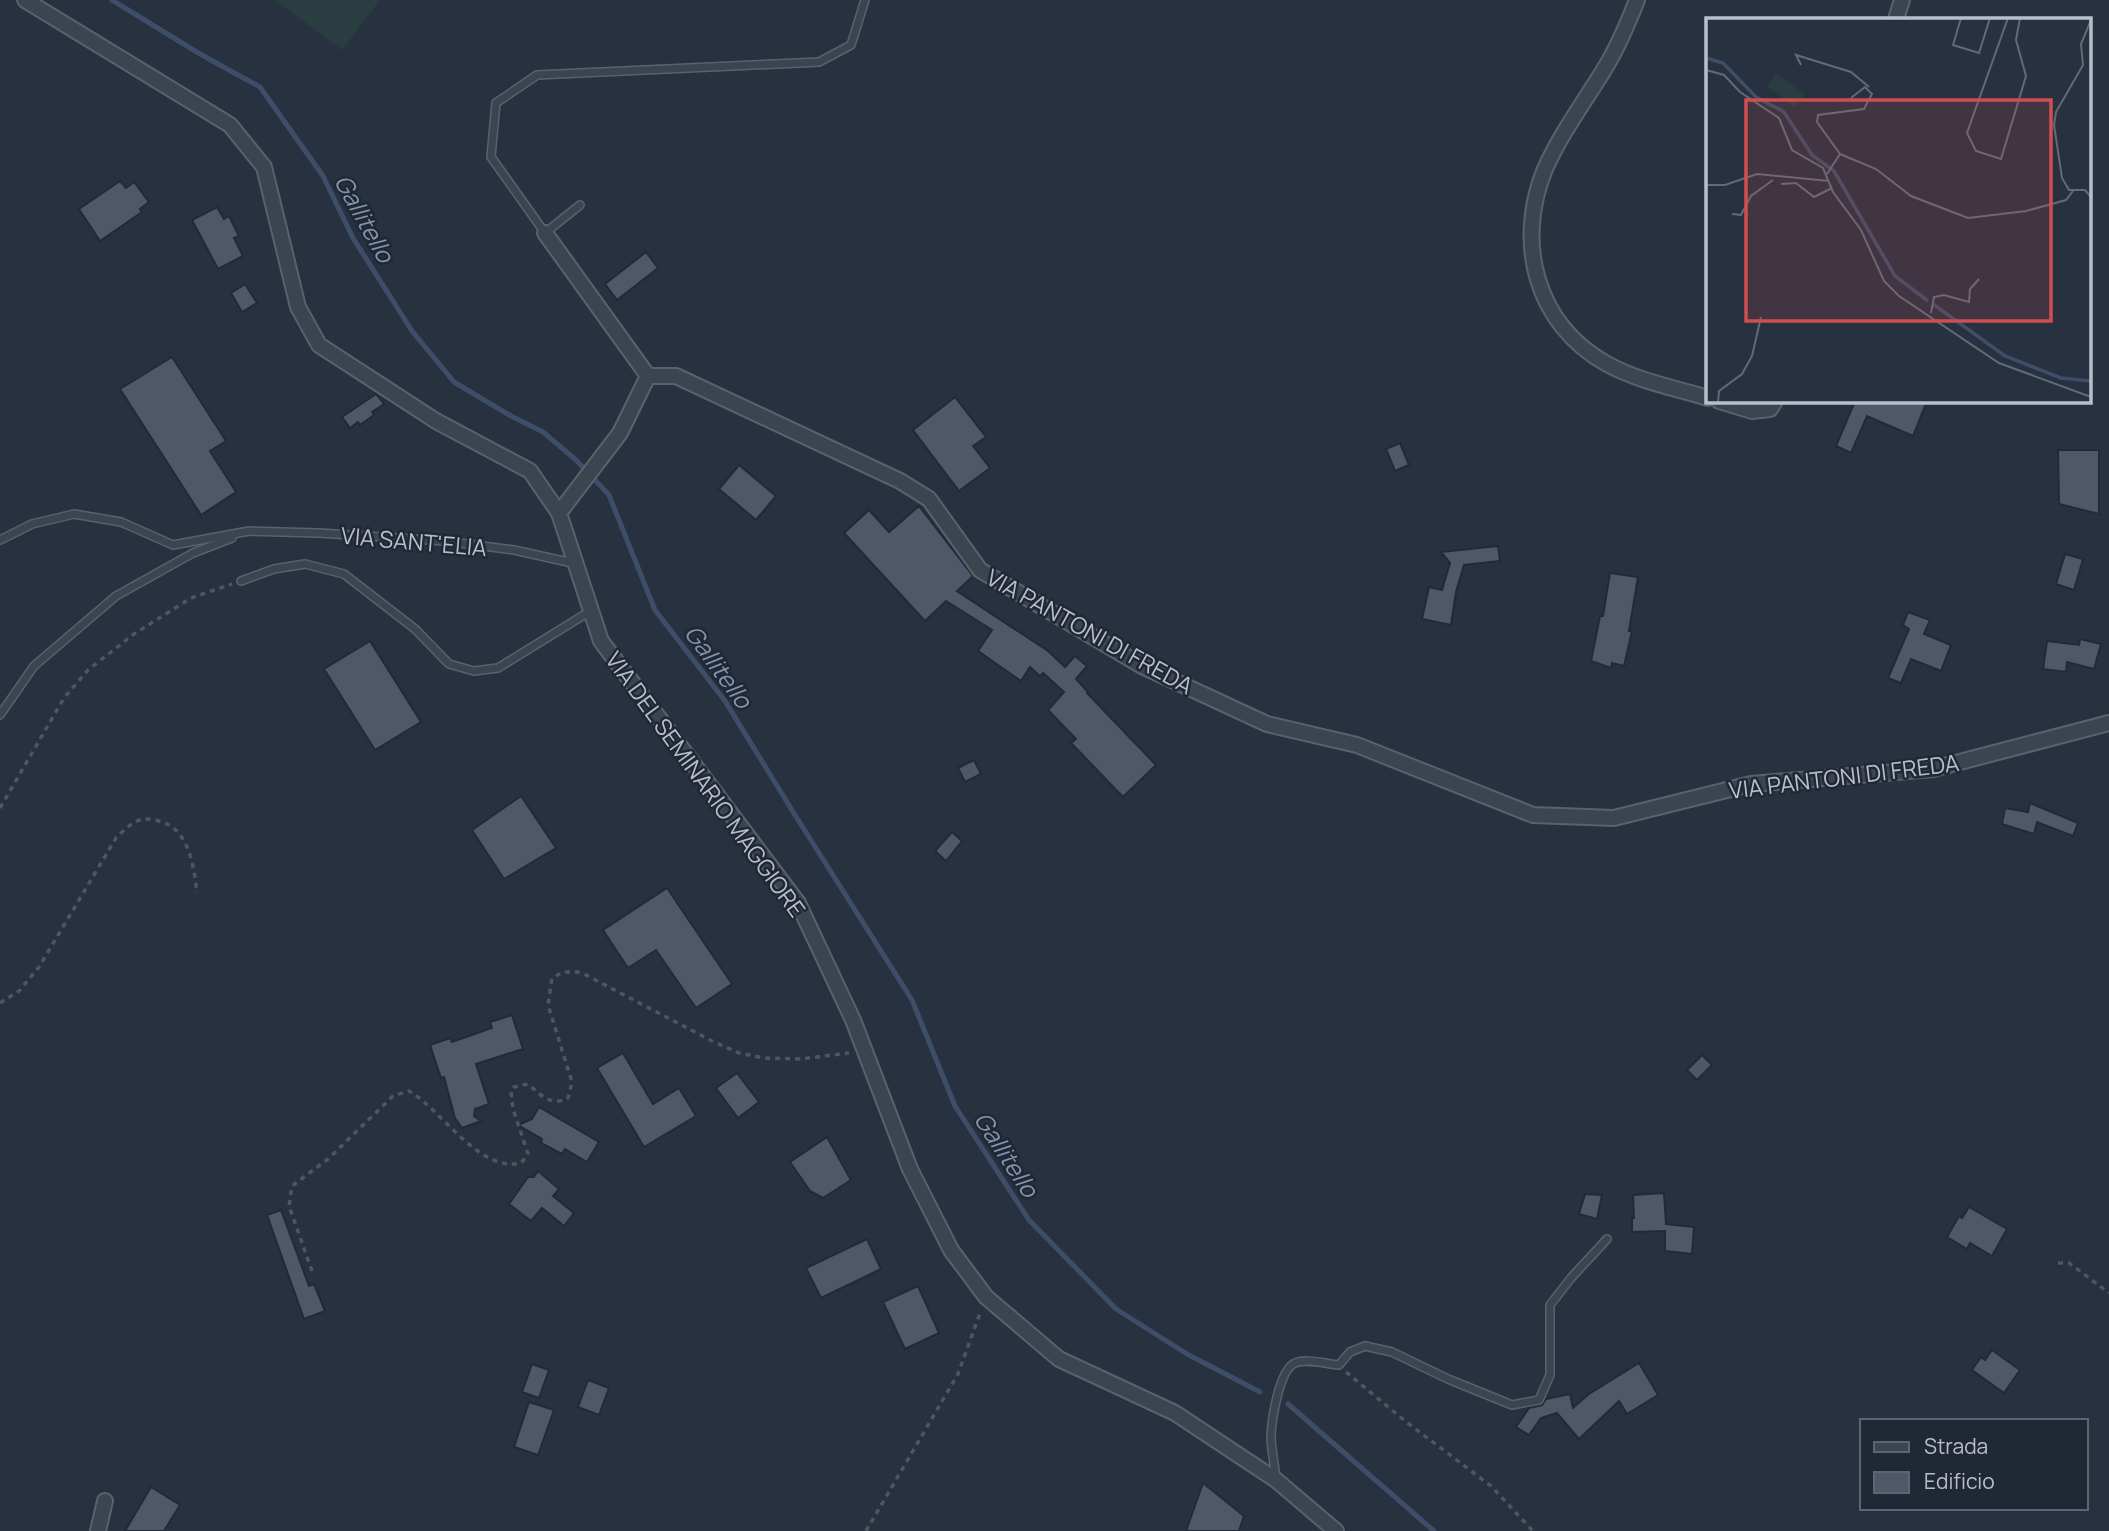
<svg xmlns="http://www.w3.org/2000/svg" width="2109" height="1531" font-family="Manrope,sans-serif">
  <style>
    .green { fill: #2a3e41 }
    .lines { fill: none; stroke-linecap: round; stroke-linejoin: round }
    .stream { stroke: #3f4e68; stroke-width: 5 }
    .building { fill: #4e5869; stroke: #232a37; stroke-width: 2 }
    .lane-casing { stroke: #5a616d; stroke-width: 10 }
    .street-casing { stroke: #5a616d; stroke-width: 18 }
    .path { stroke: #485a5e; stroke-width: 3.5; stroke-dasharray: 5 5; stroke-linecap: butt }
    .lane { stroke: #3c4450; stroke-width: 7 }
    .street { stroke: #3c4450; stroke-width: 14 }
    .labels { text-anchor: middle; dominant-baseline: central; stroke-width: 5; stroke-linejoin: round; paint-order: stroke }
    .street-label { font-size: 23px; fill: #b9bfca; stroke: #212835 }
    .water-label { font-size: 24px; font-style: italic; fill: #8294af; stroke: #212835 }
    .inset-river { fill: none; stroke: #3f4e68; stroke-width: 3.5 }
    .inset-road { fill: none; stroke: #626a77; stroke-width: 2 }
    .view { fill: #cf4e50; fill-opacity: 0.15; stroke: #cf4e50; stroke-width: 3.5 }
    .inset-edge { fill: none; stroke: #b9bfca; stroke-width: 3.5 }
  </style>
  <rect width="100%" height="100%" fill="#283140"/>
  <path class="green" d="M275,0H380L342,50Z"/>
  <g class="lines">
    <g class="stream">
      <path d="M112,0L200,54L260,87L323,176L353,238L412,331L454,382L511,416L543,432L576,460L609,495L655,610L725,701L795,815L912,1000L955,1106L1029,1220L1116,1309L1187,1354L1260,1392"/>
      <path d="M1288,1404L1434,1531"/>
    </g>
  </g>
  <g class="building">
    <path d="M120,181L126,188L134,182L149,202L140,209L142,212L100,241L79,209Z"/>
    <path d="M217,207L224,219L229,216L239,236L234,238L243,256L218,269L192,220Z"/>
    <path d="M646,252L658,268L617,300L605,284Z"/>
    <path d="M245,284L257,303L242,312L231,293Z"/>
    <path d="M172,357L226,441L210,451L236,492L201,515L120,389Z"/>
    <path d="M376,394L384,404L372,412L374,415L360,425L358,422L350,428L342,417Z"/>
    <path d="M955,397L986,437L973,446L990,468L959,491L913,430Z"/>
    <path d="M1855,401H1927L1913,436L1867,416L1851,453L1836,446Z"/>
    <path d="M1400,443L1409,465L1395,471L1386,449Z"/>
    <path d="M2058,450H2099V514L2059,504Z"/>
    <path d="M739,465L776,496L756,520L719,489Z"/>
    <path d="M919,506L973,576L957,591L1048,651L1065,667L1075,656L1087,666L1076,679L1088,692L1087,693L1156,765L1123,797L1071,743L1076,739L1048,710L1064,692L1043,673L1040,676L1030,667L1021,681L978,651L992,630L946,601L925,621L844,533L869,510L889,532Z"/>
    <path d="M1498,546L1500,561L1464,565L1456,592L1451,625L1422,619L1429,587L1442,590L1450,563L1441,552Z"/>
    <path d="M2065,554L2083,559L2074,590L2056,584Z"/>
    <path d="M1610,573L1638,577L1629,631H1632L1624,666L1612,663L1611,668L1591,661L1600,616H1603Z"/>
    <path d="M1908,612L1930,620L1924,634L1951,645L1941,671L1911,659L1901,683L1888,678L1909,629L1903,625Z"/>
    <path d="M2080,639L2101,644L2094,669L2067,662L2066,672L2043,669L2047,641L2079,645Z"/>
    <path d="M370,641L421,722L375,750L324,669Z"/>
    <path d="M974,760L981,774L965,782L958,768Z"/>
    <path d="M521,796L556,848L504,879L472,830Z"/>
    <path d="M2030,803L2078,823L2073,836L2037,822L2034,834L2002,824L2005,808L2028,812Z"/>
    <path d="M952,832L962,841L946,861L935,851Z"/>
    <path d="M667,888L732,984L696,1008L656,950L628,968L603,930Z"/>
    <path d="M512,1015L523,1049L476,1064L489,1104L475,1109L474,1116L481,1121L462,1128L455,1118L444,1077L441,1078L430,1045L450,1038L452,1042L492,1028L490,1022Z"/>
    <path d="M623,1053L653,1104L679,1088L696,1116L644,1147L597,1068Z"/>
    <path d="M1702,1055L1712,1065L1697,1080L1687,1070Z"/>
    <path d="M737,1073L759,1102L738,1118L716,1088Z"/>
    <path d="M539,1107L599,1142L587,1162L565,1149L562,1154L541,1143L542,1139L518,1125L532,1119Z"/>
    <path d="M827,1137L851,1180L823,1198L810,1191L790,1162Z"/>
    <path d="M538,1171L559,1189L553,1196L574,1213L564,1226L542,1208L531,1221L509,1204L528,1177H534Z"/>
    <path d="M1664,1193L1666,1224L1694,1227L1692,1254L1665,1251V1231L1632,1232V1218H1634L1633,1195Z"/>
    <path d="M1585,1194L1602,1195L1597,1219L1579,1214Z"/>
    <path d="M1969,1207L2007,1229L1992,1256L1970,1243L1967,1249L1947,1237L1959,1216L1962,1218Z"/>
    <path d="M281,1210L309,1286L314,1284L325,1311L304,1319L267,1215Z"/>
    <path d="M867,1239L881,1269L821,1298L806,1268Z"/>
    <path d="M918,1286L939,1333L905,1349L883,1302Z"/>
    <path d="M1992,1350L2020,1370L2004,1393L1972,1370L1981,1357L1985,1360Z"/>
    <path d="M1639,1363L1658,1395L1627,1414L1619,1401L1579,1439L1557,1413L1541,1418L1529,1435L1516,1427L1529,1408L1542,1405L1546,1399L1570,1394L1573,1408L1589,1394Z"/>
    <path d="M532,1364L549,1370L539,1398L522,1392Z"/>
    <path d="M588,1380L609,1388L599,1415L578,1407Z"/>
    <path d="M529,1402L554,1410L538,1455L514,1447Z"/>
    <path d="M1203,1483L1244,1516L1239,1531H1186Z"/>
    <path d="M151,1487L180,1505L164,1531H125Z"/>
  </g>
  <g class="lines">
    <defs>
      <g id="lane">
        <path d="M580,205L545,233L491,157L496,103L537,75L819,62L851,45L865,0"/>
        <path d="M0,540L32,524L74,514L121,522L173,545L249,531L319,533L444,541L514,550L577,564"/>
        <path d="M241,581L274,569L305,564L344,574L415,629L449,664L474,671L498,668L592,610"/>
        <path d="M0,715L34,666L116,596L193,553L232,538"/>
        <path d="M1276,1480C1275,1465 1271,1450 1271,1435C1272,1419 1279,1370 1295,1363C1307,1358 1326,1364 1339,1365L1350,1352L1365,1346L1392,1352L1448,1379L1512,1405L1539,1400L1550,1375V1305L1571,1278L1607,1239"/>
      </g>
      <g id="street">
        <path d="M25,0L230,125L264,167L298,307L319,345L436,421L530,471L559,513L601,641L798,903L853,1020L910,1169L951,1250L986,1297L1059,1359L1175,1413L1276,1480L1336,1531"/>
        <path d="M1637,0C1628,23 1618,47 1605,68C1585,101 1561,133 1545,169C1515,242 1535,324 1607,364C1638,381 1675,388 1708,398"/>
        <path d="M1896,19L1902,0"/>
        <path d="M545,233L648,376L620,433L559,513"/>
        <path d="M648,376H676L900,481L929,499L980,570L1142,666L1267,724L1357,745L1533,815L1614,818L1751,784L1933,769L2109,723"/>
        <path d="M1719,401L1752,411L1770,409L1775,401"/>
        <path d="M98,1531L105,1501"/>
      </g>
    </defs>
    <use href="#lane" class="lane-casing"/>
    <use href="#street" class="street-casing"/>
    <g class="path">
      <path d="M0,808L64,698L88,670L134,634L191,598L232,584"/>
      <path d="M0,1003L19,991L39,967L116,838C121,833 127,827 133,823C141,818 150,818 159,821C189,828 194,867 197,893"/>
      <path d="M2058,1263H2069L2109,1293"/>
      <path d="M312,1271L289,1206L292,1186L328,1159L393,1096L409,1091C442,1110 479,1173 521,1163L528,1154L513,1109L511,1091L514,1087L528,1084C541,1095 551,1107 568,1098L572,1082L548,1005L552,978C564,971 572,970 584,974L712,1041L739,1053L764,1058L800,1059L849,1053"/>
      <path d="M1346,1372L1405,1421L1491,1486L1533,1531"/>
      <path d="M866,1531L958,1374L980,1313"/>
    </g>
    <use href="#lane" class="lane"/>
    <use href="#street" class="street"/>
  </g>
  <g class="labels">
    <g class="street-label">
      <text transform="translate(414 541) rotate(5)">VIA SANT'ELIA</text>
      <text transform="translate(1090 631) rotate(29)">VIA PANTONI DI FREDA</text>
      <text transform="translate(1844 776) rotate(-7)">VIA PANTONI DI FREDA</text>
      <text transform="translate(706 784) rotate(54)">VIA DEL SEMINARIO MAGGIORE</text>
    </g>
    <g class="water-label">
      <text transform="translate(365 218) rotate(61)">Gallitello</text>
      <text transform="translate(719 666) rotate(54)">Gallitello</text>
      <text transform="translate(1007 1154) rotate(57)">Gallitello</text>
    </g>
  </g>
  <g transform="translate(1706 18)">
    <rect width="385" height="385" fill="#283140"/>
    <path d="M70,55L99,76L89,89L61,68Z" fill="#2a3e41"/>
    <path class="inset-river" d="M0,40L17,45L50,79L78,94L106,137L128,153L189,258L222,283M227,286L299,338L355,360L385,363"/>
    <path class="inset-road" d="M255,0L247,27L273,35L284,0M302,0L261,115L270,133L295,141L320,58L310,22L314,0M385,2L375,26L377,47L350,94L348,107L356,160L363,172H379L385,179M95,47L90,37L145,54L163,69M0,52L18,57L34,74L73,100L86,132L117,150L127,174L155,212L178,263L193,278L293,345L385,379M134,136L170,151L205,178L262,200L320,193L360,182L367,173M121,156L134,136L111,104L112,97L158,91L166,76L159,69L145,80M75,166L90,165L108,179L126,170M0,167H19L51,156L123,163M26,196L35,197L45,178L67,162M225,295L228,279L238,277L263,284L264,271L273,261M12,385L13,373L36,356L46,338L55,299"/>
    <path class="view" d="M40,82H345V303H40Z"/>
    <rect width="385" height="385" class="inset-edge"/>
  </g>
  <rect x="1860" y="1419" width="228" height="91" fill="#212835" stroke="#5e6471" stroke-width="2"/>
  <rect x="1874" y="1442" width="35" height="10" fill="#3c4450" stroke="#5e6471" stroke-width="2"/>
  <text x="1924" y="1454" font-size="21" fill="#b9bfca">Strada</text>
  <rect x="1874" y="1472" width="35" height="21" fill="#4e5869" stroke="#5e6471" stroke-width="2"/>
  <text x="1924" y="1489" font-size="21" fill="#b9bfca">Edificio</text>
</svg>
